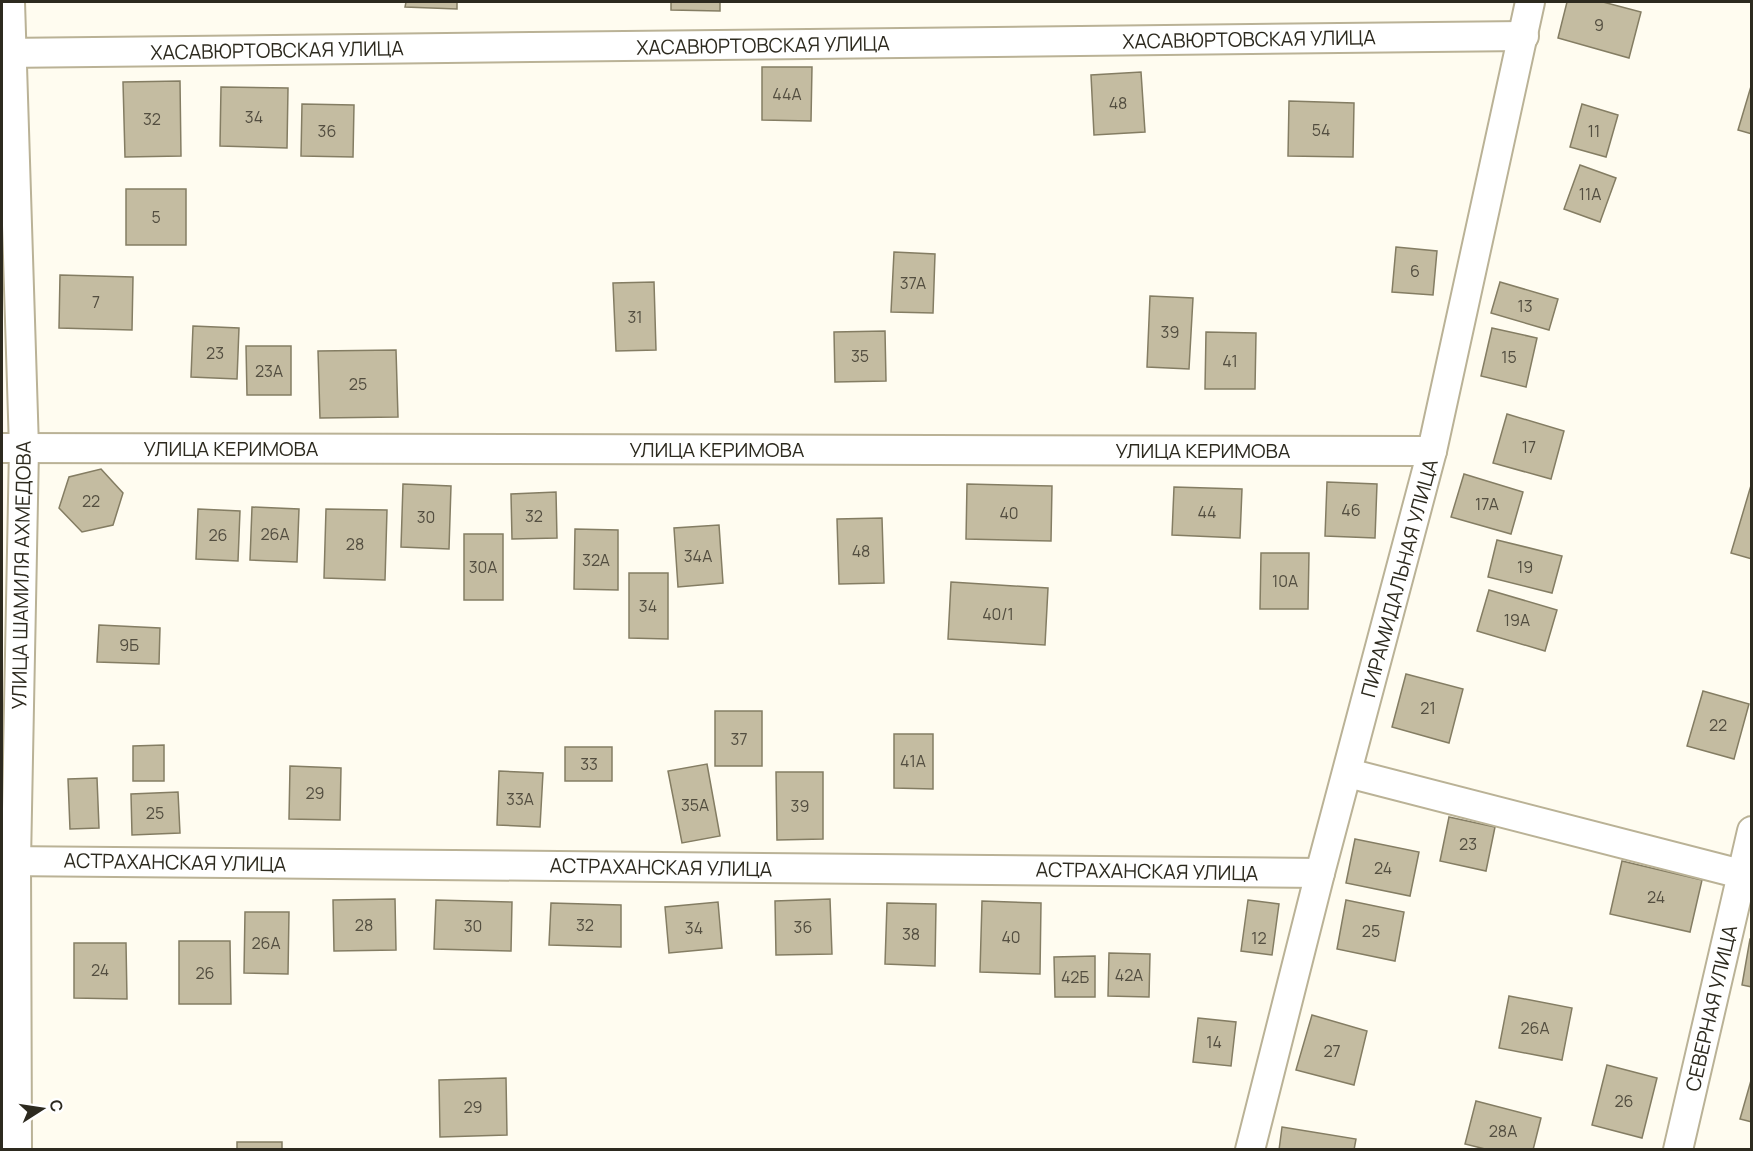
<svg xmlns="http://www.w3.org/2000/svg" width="1753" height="1151" font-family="Manrope,sans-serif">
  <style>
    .building { fill: #c4bca1; stroke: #847d63; stroke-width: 1.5 }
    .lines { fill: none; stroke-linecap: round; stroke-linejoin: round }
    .minor-casing { stroke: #bab296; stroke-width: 32 }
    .minor { stroke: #fff; stroke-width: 28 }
    .labels { text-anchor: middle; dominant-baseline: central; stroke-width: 6; stroke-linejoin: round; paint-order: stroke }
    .number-label { font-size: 16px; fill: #534e40 }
    .street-label { font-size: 20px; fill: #2d2a1f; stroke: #fff }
  </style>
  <rect width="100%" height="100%" fill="#fffcf0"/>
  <g class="building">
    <path d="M406,2H457V9L405,7Z"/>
    <path d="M671,2H720V11L671,10Z"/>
    <path d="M1567,2H1603L1641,12L1629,58L1558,38Z"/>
    <path d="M762,67H812L811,121L762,120Z"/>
    <path d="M1141,72L1145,132L1094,135L1091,75Z"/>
    <path d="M180,81L181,156L125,157L123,82Z"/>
    <path d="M1752,83V134L1738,130Z"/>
    <path d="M221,87L288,88L287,148L220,146Z"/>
    <path d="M1289,101L1354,103L1353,157L1288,156Z"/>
    <path d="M302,104L354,105L353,157L301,156Z"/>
    <path d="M1582,104L1618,115L1606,157L1570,147Z"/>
    <path d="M1580,165L1616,178L1600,222L1564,209Z"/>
    <rect x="126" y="189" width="60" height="56"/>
    <path d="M1396,247L1437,251L1433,295L1392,292Z"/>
    <path d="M894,252L935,254L933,313L891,312Z"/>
    <path d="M60,275L133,277L132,330L59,328Z"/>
    <path d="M654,282L656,350L616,351L613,283Z"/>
    <path d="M1500,282L1558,299L1549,330L1491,313Z"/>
    <path d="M1150,296L1193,298L1189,369L1147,367Z"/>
    <path d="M193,326L239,328L237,379L191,377Z"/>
    <path d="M1492,328L1537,338L1526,387L1481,376Z"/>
    <path d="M885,331L886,381L835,382L834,332Z"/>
    <path d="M1206,332L1256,333L1255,389H1205Z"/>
    <path d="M246,346H291V395H247Z"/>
    <path d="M396,350L398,417L320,418L318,351Z"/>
    <path d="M1507,414L1564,431L1551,479L1493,463Z"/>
    <path d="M101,469L123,493L113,525L82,532L59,508L69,477Z"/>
    <path d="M1464,474L1523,492L1511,534L1451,517Z"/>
    <path d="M1327,482L1377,484L1375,538L1325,536Z"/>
    <path d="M1752,482V559L1731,553Z"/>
    <path d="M403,484L451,486L449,549L401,547Z"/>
    <path d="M967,484L1052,486L1051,541L966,539Z"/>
    <path d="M1174,487L1242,489L1240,538L1172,535Z"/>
    <path d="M556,492L557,538L512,539L511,494Z"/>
    <path d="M252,507L299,509L297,562L250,560Z"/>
    <path d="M198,509L240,511L238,561L196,559Z"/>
    <path d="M326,509L387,510L385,580L324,578Z"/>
    <path d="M882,518L884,583L839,584L837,519Z"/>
    <path d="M719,525L723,583L678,587L674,528Z"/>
    <path d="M575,529L618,530V590L574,589Z"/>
    <rect x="464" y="534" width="39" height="66"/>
    <path d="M1497,540L1562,556L1552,593L1488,577Z"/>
    <path d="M1261,553H1309L1308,609H1260Z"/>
    <path d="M629,573H668V639L629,638Z"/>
    <path d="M951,582L1048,588L1045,645L948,639Z"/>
    <path d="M1489,590L1557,610L1545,651L1477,631Z"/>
    <path d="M99,625L160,628L159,664L97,662Z"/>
    <path d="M1406,674L1463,689L1449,743L1392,727Z"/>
    <path d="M1703,691L1749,704L1734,759L1687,746Z"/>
    <rect x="715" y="711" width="47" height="55"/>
    <path d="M894,734H933V789L894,788Z"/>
    <path d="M164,745V781H133V746Z"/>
    <rect x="565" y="747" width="47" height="34"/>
    <path d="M707,764L720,836L682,843L668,771Z"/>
    <path d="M290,766L341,768L340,820L289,819Z"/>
    <path d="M499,771L543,773L540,827L497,825Z"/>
    <path d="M776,772H823V839L777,840Z"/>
    <path d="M97,778L99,828L70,829L68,779Z"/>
    <path d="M178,792L180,833L132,835L131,794Z"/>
    <path d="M1449,817L1495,827L1486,871L1440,861Z"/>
    <path d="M1355,839L1419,852L1410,896L1346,883Z"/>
    <path d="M1622,861L1702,880L1690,932L1610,914Z"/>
    <path d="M395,899L396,950L334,951L333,900Z"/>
    <path d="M830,899L832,954L776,955L775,901Z"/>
    <path d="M436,900L512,902L511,951L434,949Z"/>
    <path d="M1248,900L1279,904L1272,955L1241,951Z"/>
    <path d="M1346,900L1404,912L1395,961L1337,949Z"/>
    <path d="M982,901L1041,903L1040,974L980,972Z"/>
    <path d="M718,902L722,948L669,953L665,907Z"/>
    <path d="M551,903L621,905V947L549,945Z"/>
    <path d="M887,903L936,904L935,966L885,964Z"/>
    <path d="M245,912H289L288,974L244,973Z"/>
    <path d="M1750,939H1752V987L1742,985Z"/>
    <path d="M179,941H230L231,1004H179Z"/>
    <path d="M74,943H126L127,999L74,998Z"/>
    <path d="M1109,953L1150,954L1149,997L1108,996Z"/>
    <path d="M1095,956V997H1055L1054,957Z"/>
    <path d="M1509,996L1572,1008L1562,1060L1499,1048Z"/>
    <path d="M1312,1015L1367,1031L1354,1085L1296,1070Z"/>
    <path d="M1198,1018L1236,1022L1231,1066L1193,1062Z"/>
    <path d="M1607,1065L1657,1078L1642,1138L1592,1125Z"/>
    <path d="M1752,1077V1122L1740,1119Z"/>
    <path d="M506,1078L507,1135L440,1137L439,1080Z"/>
    <path d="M1476,1101L1541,1118L1533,1150H1489L1465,1144Z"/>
    <path d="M1282,1127L1356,1139L1354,1150H1279Z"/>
    <rect x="237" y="1142" width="45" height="8"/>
  </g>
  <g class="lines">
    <defs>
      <g id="minor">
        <path d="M10,2L24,448L16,861L17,1150"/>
        <path d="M2,53L1524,36"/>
        <path d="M2,448L1432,451"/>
        <path d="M1348,773L1741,874"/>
        <path d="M2,861L1320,873"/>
        <path d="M1250,1150L1320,873L1432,451L1530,2"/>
        <path d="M1678,1150L1752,831"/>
      </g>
    </defs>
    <use href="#minor" class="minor-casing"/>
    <use href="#minor" class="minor"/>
  </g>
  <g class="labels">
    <g class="number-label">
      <text x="1599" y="25">9</text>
      <text x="787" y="94">44А</text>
      <text x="1118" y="103">48</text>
      <text x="254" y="117">34</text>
      <text x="152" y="119">32</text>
      <text x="1321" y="130">54</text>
      <text x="327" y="131">36</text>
      <text x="1594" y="131">11</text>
      <text x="1590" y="194">11А</text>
      <text x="156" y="217">5</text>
      <text x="1415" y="271">6</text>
      <text x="913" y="283">37А</text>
      <text x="96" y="302">7</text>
      <text x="1525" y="306">13</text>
      <text x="635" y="317">31</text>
      <text x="1170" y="332">39</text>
      <text x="215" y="353">23</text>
      <text x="860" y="356">35</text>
      <text x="1509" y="357">15</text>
      <text x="1230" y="361">41</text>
      <text x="269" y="371">23А</text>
      <text x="358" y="384">25</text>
      <text x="1529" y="447">17</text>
      <text x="91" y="501">22</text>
      <text x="1487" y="504">17А</text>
      <text x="1351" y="510">46</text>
      <text x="1207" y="512">44</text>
      <text x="1009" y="513">40</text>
      <text x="534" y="516">32</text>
      <text x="426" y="517">30</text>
      <text x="275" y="534">26А</text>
      <text x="218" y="535">26</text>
      <text x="355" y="544">28</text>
      <text x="861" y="551">48</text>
      <text x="698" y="556">34А</text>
      <text x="596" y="560">32А</text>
      <text x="483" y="567">30А</text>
      <text x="1525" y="567">19</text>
      <text x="1285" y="581">10А</text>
      <text x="648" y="606">34</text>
      <text x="998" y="614">40/1</text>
      <text x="1517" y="620">19А</text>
      <text x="129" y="645">9Б</text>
      <text x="1428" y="708">21</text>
      <text x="1718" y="725">22</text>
      <text x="739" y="739">37</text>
      <text x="913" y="761">41А</text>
      <text x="589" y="764">33</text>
      <text x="315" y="793">29</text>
      <text x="520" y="799">33А</text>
      <text x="695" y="805">35А</text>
      <text x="800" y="806">39</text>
      <text x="155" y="813">25</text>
      <text x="1468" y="844">23</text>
      <text x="1383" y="868">24</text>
      <text x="1656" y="897">24</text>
      <text x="364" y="925">28</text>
      <text x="585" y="925">32</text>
      <text x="473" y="926">30</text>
      <text x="803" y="927">36</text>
      <text x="694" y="928">34</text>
      <text x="1371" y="931">25</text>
      <text x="911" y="934">38</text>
      <text x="1011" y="937">40</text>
      <text x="1259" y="938">12</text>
      <text x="266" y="943">26А</text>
      <text x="100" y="970">24</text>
      <text x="205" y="973">26</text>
      <text x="1129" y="975">42А</text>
      <text x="1075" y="977">42Б</text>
      <text x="1535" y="1028">26А</text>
      <text x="1214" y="1042">14</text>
      <text x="1332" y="1051">27</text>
      <text x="1624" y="1101">26</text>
      <text x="473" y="1107">29</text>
      <text x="1503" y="1131">28А</text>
    </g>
    <g class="street-label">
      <text transform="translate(1249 39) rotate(-1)">ХАСАВЮРТОВСКАЯ УЛИЦА</text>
      <text transform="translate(763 45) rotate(-1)">ХАСАВЮРТОВСКАЯ УЛИЦА</text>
      <text transform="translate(277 50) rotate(-1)">ХАСАВЮРТОВСКАЯ УЛИЦА</text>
      <text x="231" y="448">УЛИЦА КЕРИМОВА</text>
      <text x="717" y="449">УЛИЦА КЕРИМОВА</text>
      <text x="1203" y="450">УЛИЦА КЕРИМОВА</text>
      <text transform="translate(21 575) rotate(-89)">УЛИЦА ШАМИЛЯ АХМЕДОВА</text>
      <text transform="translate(1399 578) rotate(-75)">ПИРАМИДАЛЬНАЯ УЛИЦА</text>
      <text transform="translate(175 862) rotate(1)">АСТРАХАНСКАЯ УЛИЦА</text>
      <text transform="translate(661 867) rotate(1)">АСТРАХАНСКАЯ УЛИЦА</text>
      <text transform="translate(1147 871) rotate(1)">АСТРАХАНСКАЯ УЛИЦА</text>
      <text transform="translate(1711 1008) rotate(-77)">СЕВЕРНАЯ УЛИЦА</text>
    </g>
  </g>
  <rect width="1753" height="1151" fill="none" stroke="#2d2a1f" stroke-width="6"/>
  <g transform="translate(42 1109) rotate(78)" stroke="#ffffff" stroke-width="4.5" paint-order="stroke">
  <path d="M0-4.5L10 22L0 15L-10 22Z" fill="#2d2a1f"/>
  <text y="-9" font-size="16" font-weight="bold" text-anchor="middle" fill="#2d2a1f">С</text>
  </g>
</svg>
